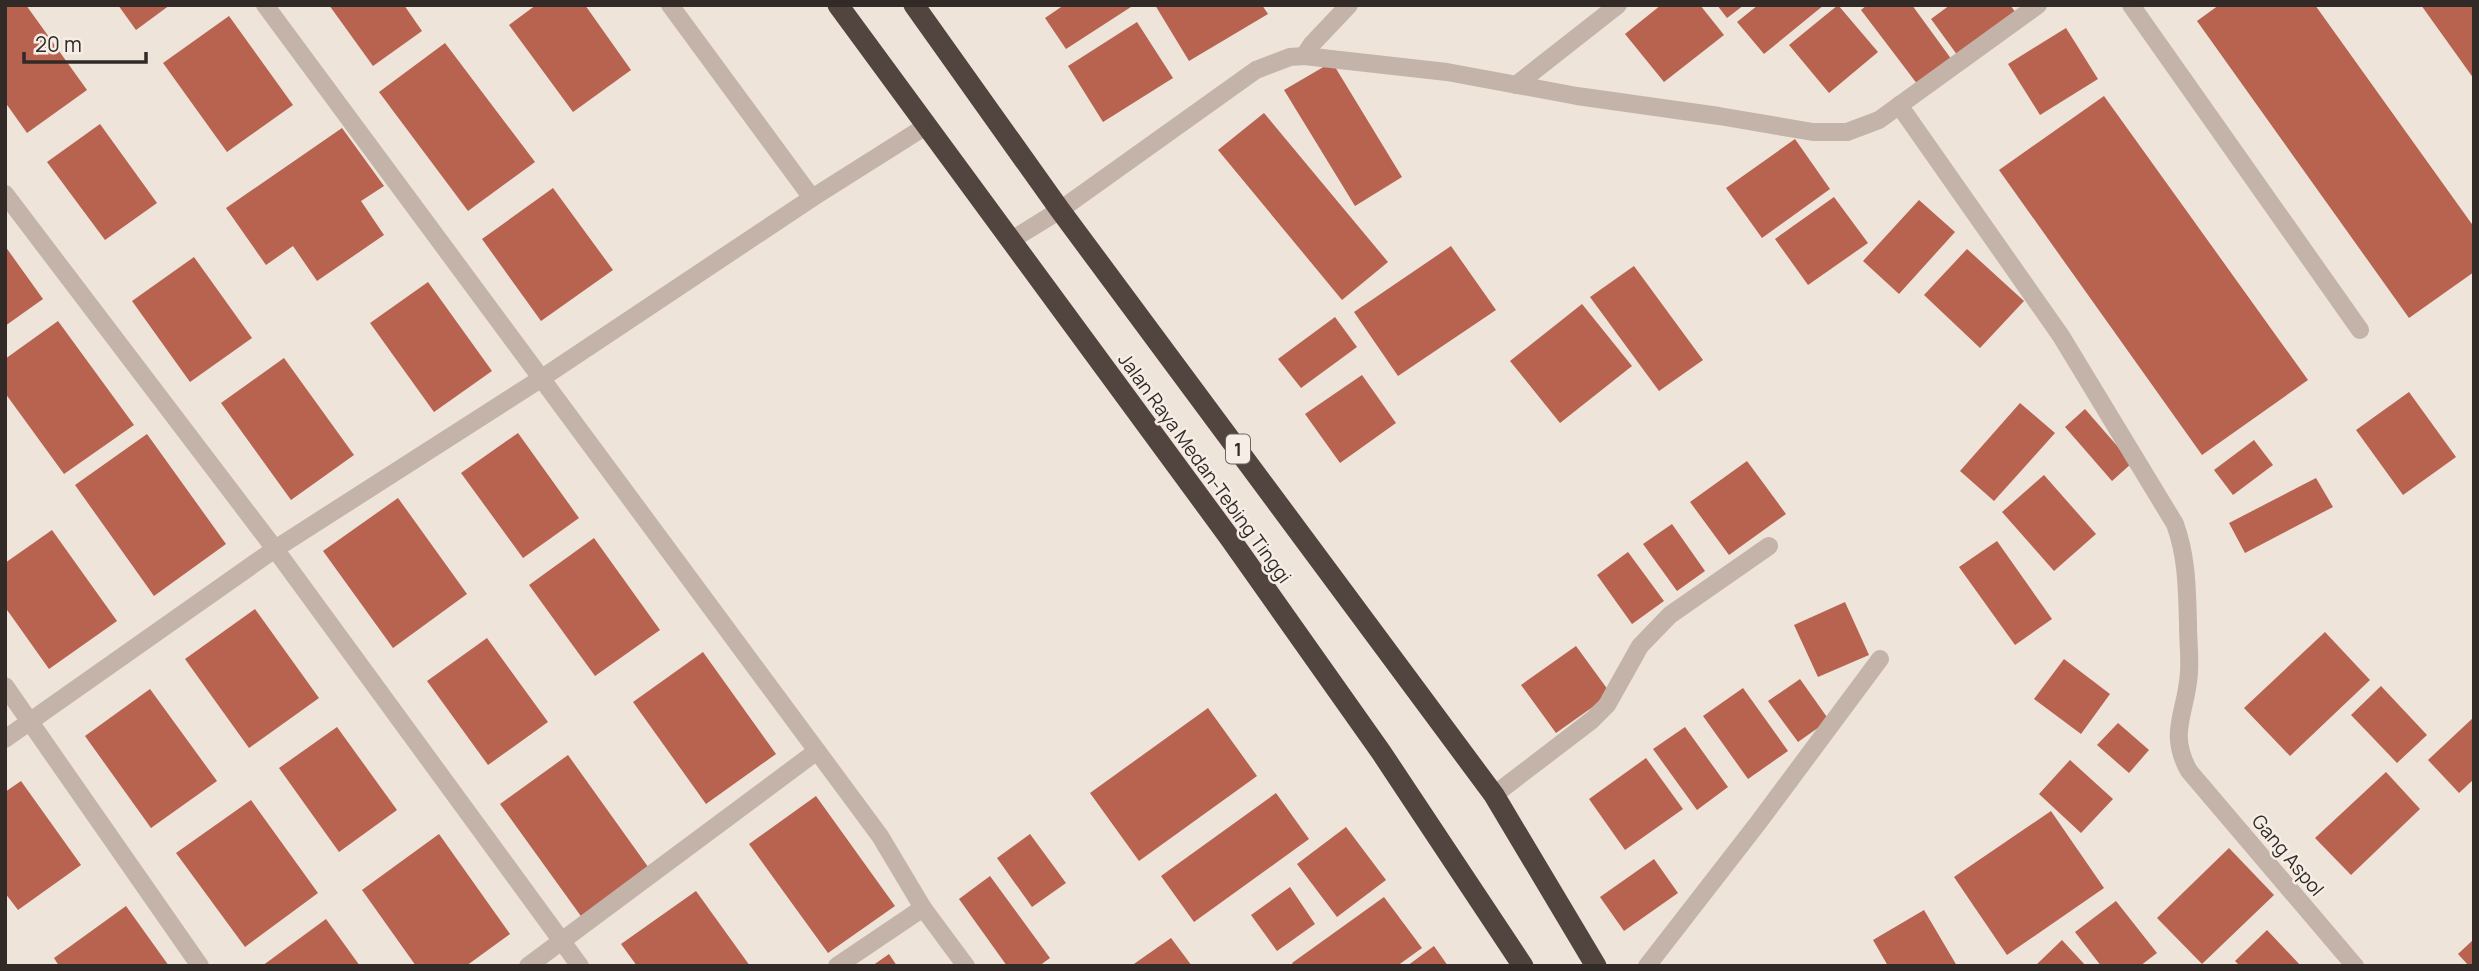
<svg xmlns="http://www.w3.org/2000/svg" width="2479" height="971" font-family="Manrope,sans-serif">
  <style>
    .building { fill: #b76350 }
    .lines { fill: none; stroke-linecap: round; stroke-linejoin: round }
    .lane { stroke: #c4b3a8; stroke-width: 18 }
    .street { stroke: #c4b3a8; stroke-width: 18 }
    .highway { stroke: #52443f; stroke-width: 21 }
    .labels { text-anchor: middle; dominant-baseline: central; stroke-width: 5; stroke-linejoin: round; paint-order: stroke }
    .shield { fill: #f6eee6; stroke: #6d6560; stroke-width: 2 }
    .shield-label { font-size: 18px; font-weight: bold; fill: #322a27 }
    .street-label { font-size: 19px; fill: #322a27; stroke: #f6eee6 }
  </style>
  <rect width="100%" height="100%" fill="#eee4da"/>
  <g class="building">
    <path d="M5,5H26L87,90L27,133L5,102Z"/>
    <path d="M118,5H170L136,30Z"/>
    <path d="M329,5H404L422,31L373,66Z"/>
    <path d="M536,5H585L631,70L573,112L509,25Z"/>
    <path d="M1064,5H1134L1066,49L1045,18Z"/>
    <path d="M1155,5H1262L1268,14L1189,61Z"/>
    <path d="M1661,5H1700L1724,35L1664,82L1625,34Z"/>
    <path d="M1717,5H1744L1727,18Z"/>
    <path d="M1758,5H1824L1764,54L1737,22Z"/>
    <path d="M1838,5L1878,52L1829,93L1789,45Z"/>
    <path d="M1867,5H1912L1952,60L1918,85L1861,10Z"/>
    <path d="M1950,5H2010L2016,13L1958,56L1931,19Z"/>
    <path d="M2219,5H2315L2474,227V272L2409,318L2197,21Z"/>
    <path d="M2421,5H2474V79Z"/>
    <path d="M229,16L293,105L227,152L163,63Z"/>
    <path d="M1137,22L1173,78L1103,122L1068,66Z"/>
    <path d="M2066,28L2098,79L2040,115L2008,64Z"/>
    <path d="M445,43L535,162L468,211L379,92Z"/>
    <path d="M1332,62L1402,177L1355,206L1284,90Z"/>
    <path d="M2104,96L2308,380L2202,455L1999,170Z"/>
    <path d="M1264,113L1388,262L1342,300L1218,150Z"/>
    <path d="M100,124L157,203L105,240L47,162Z"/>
    <path d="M342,128L384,186L361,201L384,235L317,281L293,246L266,265L226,208Z"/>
    <path d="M1795,139L1830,189L1762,238L1726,188Z"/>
    <path d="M553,188L613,270L541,321L482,239Z"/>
    <path d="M1834,197L1868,243L1808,285L1775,239Z"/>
    <path d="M1919,200L1955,232L1899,294L1863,261Z"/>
    <path d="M5,246L43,299L5,326Z"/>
    <path d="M1451,246L1496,310L1398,376L1354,312Z"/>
    <path d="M1967,249L2024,301L1980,348L1924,295Z"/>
    <path d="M194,257L252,338L190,382L132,301Z"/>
    <path d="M1634,266L1703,360L1659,391L1590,297Z"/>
    <path d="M428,282L492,371L434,412L370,323Z"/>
    <path d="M1582,304L1632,366L1560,423L1510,361Z"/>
    <path d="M1335,317L1357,347L1301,388L1278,359Z"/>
    <path d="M58,321L134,425L64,474L5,393V359Z"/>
    <path d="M284,358L354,455L291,500L221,403Z"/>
    <path d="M1362,375L1396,423L1340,463L1305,414Z"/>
    <path d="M2409,392L2456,457L2403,495L2356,430Z"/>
    <path d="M2020,403L2055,433L1994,501L1960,471Z"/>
    <path d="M2085,409L2132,463L2112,481L2065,427Z"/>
    <path d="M518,433L579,518L523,558L461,473Z"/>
    <path d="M147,434L226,544L154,596L75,485Z"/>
    <path d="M2254,440L2273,465L2233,495L2214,470Z"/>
    <path d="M1747,461L1786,514L1729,555L1690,502Z"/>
    <path d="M2044,475L2096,534L2054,571L2002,512Z"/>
    <path d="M2316,478L2333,507L2245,553L2229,523Z"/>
    <path d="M398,498L467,594L393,648L323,551Z"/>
    <path d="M1672,524L1705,571L1677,591L1643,544Z"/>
    <path d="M52,530L117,621L49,669L5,607V563Z"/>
    <path d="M594,538L660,630L595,676L529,585Z"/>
    <path d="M1997,541L2052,619L2015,645L1959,567Z"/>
    <path d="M1628,552L1664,601L1632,624L1597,575Z"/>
    <path d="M1845,602L1869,655L1818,677L1794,625Z"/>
    <path d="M255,609L319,698L249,748L185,659Z"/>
    <path d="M2325,632L2370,680L2290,756L2244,708Z"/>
    <path d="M487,638L548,722L488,765L427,681Z"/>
    <path d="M1576,646L1611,694L1556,733L1521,685Z"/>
    <path d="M703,652L776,754L706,804L633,702Z"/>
    <path d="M2064,659L2110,694L2081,734L2034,699Z"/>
    <path d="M1800,679L1829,720L1798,742L1768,701Z"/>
    <path d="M2381,686L2427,735L2397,763L2351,715Z"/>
    <path d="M1743,688L1788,751L1748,779L1703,716Z"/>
    <path d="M150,689L217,781L151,828L85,736Z"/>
    <path d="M1208,708L1257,776L1139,861L1090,793Z"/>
    <path d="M2474,717V779L2459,793L2428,760Z"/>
    <path d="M2118,723L2149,750L2129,773L2097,745Z"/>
    <path d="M337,727L397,810L339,852L279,768Z"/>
    <path d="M1685,727L1728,787L1697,810L1653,749Z"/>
    <path d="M568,755L651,871L583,919L500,804Z"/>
    <path d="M1646,758L1683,809L1625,850L1589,799Z"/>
    <path d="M2070,760L2113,799L2081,833L2039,794Z"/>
    <path d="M2386,772L2420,809L2351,875L2315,838Z"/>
    <path d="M21,781L81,865L18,910L5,893V792Z"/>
    <path d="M1276,793L1309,839L1194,922L1161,876Z"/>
    <path d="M816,796L895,906L828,953L749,844Z"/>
    <path d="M251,800L318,893L245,947L176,853Z"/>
    <path d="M2051,811L2104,888L2007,955L1954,877Z"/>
    <path d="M1346,827L1386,880L1337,917L1297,864Z"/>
    <path d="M439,834L510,934L466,966H416L362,890Z"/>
    <path d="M1030,834L1066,883L1032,907L997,858Z"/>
    <path d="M2229,848L2274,895L2202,964L2157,918Z"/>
    <path d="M1654,859L1678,893L1624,931L1600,897Z"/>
    <path d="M990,876L1050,958L1039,966H1007L959,899Z"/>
    <path d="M1290,887L1315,924L1277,951L1251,915Z"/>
    <path d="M696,891L750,966H637L621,944Z"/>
    <path d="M1384,897L1422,948L1397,966H1294L1292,963Z"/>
    <path d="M2116,901L2157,953L2140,966H2101L2075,932Z"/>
    <path d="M126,906L169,966H59L54,958Z"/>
    <path d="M1924,910L1957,966H1888L1873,940Z"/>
    <path d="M326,919L360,966H262Z"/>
    <path d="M2267,930L2301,966H2240L2235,961Z"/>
    <path d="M1171,938L1192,966H1131Z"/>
    <path d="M2474,939V966H2469L2458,954Z"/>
    <path d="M2062,940L2086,966H2035Z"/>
    <path d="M1434,946L1448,966H1407Z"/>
    <path d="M889,954L897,966H872Z"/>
  </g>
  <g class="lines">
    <path class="lane" d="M1304,56L1312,44L1349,5"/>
    <g class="street">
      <path d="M265,5L880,836L923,908L966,966"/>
      <path d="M670,5L812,198"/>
      <path d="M2131,5L2360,330"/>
      <path d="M1516,85L1618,5"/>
      <path d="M1899,105L2061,336L2175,524C2187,557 2187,589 2188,624C2188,640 2190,657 2189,672C2187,712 2167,732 2189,771L2355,966"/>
      <path d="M5,194L275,549L580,966"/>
      <path d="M1010,241L1060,210L1256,70L1290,57L1304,56L1447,72L1577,96L1719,116L1813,132H1847L1879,120L2038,5"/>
      <path d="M5,686L200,966"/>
      <path d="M5,739L275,549L542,378L812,198L926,126"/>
      <path d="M1494,795L1592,720L1607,705L1640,646L1670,615L1769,546"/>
      <path d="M528,966L817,751"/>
      <path d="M837,966L923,908"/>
      <path d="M1647,966L1758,823L1880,659"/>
    </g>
    <g class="highway">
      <path d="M838,5L1229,537L1381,752L1523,966"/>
      <path d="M914,5L1060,210L1494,795L1596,966"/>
    </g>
  </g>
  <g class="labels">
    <rect class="shield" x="1226" y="434.5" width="24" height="29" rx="5"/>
    <g class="shield-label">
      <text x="1238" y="449">1</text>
    </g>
    <g class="street-label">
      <text transform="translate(1205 468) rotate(54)">Jalan Raya Medan-Tebing Tinggi</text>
      <text transform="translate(2288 855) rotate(50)">Gang Aspol</text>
    </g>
  </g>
  <rect width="2479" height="971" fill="none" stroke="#322a27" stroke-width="14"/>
  <path d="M24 52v10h122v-10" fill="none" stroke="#322a27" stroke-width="3.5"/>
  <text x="35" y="52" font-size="21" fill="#322a27" stroke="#f6eee6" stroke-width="5" paint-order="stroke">20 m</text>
</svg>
